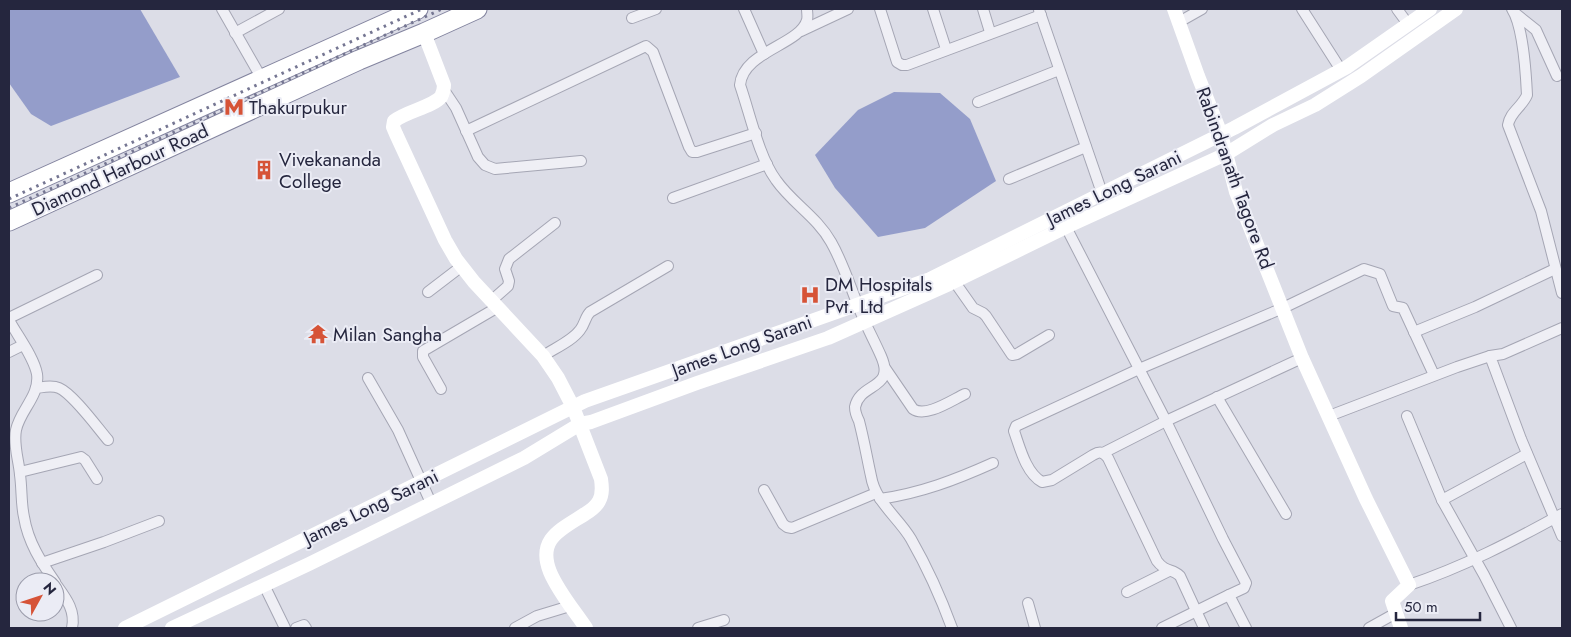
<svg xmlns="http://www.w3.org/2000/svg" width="1571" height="637" font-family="Jost,sans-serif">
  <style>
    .water { fill: #949dca }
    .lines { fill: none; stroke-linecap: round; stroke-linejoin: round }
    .street-casing { stroke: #a5a6b4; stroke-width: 12 }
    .highway-casing { stroke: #83849f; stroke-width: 21 }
    .street { stroke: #efeff5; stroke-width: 10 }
    .secondary { stroke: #fff; stroke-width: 14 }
    .highway { stroke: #fff; stroke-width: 19 }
    .rail { stroke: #757692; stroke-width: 3; stroke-dasharray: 2.5 5; stroke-linecap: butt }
    .labels { text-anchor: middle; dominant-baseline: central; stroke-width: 4; stroke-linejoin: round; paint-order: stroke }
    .poi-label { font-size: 19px; fill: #25263e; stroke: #ebecf5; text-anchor: start }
    .street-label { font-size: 19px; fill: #25263e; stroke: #ebecf5 }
  </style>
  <rect width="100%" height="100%" fill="#dcdde7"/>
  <g class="water">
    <path d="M9,9H140L180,77L51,126L31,114L9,83Z"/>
    <path d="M894,92L940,93L970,119L996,181L925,228L878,237L835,188L815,155L858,110Z"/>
  </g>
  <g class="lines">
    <defs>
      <g id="street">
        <path d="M222,9L262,79"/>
        <path d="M744,9L764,54"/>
        <path d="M807,9C807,12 808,17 807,20C800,45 743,51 740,85C750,114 759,157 776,180C792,203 817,217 831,242C843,263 850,286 859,308C865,324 874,340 881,356C896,390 860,382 855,407C855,411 857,417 859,421C864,440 867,458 871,476C875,502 899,518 911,539C927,567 941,598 952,628"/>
        <path d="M880,9L897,62L902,65H907L1041,15"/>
        <path d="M933,9L946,49"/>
        <path d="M983,9L990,32"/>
        <path d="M1302,9L1341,70"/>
        <path d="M1397,9L1408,24"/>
        <path d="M1512,9C1523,26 1526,74 1527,95C1522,107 1510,112 1508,125L1541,211L1562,293"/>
        <path d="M1039,10L1102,193"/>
        <path d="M1516,14L1536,30L1557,76"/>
        <path d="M632,18L656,9"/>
        <path d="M1179,22L1202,9"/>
        <path d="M801,31L848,9"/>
        <path d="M235,33L279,9"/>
        <path d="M444,90L456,108L478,157L485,165L495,169L581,161"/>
        <path d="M978,102L1059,70"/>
        <path d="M466,131L646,46L653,52L689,147L692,152H697L756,133"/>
        <path d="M1009,179L1086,147"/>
        <path d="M673,198L767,164"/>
        <path d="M1066,227L1166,421L1223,539L1246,583L1244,588L1229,595L1246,628"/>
        <path d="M954,281L973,308L983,313L986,316L1012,355L1017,354L1049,335"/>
        <path d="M428,292L462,266"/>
        <path d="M491,301L508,286L509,281L505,269L509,259L555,223"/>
        <path d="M9,318L97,275"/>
        <path d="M9,320C17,335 34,357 37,374C40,396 20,410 16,430C13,445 19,461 20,475C22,489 21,504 24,517C28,542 41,562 55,582"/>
        <path d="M1562,328L1503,354L1490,356L1521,439L1562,536"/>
        <path d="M1414,332L1475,307L1555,269"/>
        <path d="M9,352L23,345"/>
        <path d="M543,356C555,348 572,341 580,330C585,324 585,317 590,312L668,266"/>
        <path d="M885,368L913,409C926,418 952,400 965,394"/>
        <path d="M368,378L398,430L431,503"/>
        <path d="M36,388C44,387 52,385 59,388C73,394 97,427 108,440"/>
        <path d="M441,389L423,357V351L498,307"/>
        <path d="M1217,397L1286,514"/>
        <path d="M1329,416L1457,367L1490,356"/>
        <path d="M1407,416L1442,500L1484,575L1511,628"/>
        <path d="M1103,453L1166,421L1302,358"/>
        <path d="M20,472L81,457L85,460L97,479"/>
        <path d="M764,490L783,524L787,527L792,528L876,493"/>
        <path d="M880,499C921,493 955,480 993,463"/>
        <path d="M1442,500L1527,454"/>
        <path d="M42,563L104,542L159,521"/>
        <path d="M55,583C65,597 76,610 72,628"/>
        <path d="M264,585L285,628"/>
        <path d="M1409,585C1463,567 1513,541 1562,514"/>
        <path d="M1127,592L1169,571"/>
        <path d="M1028,603L1035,628"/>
        <path d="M296,628L304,625L306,628"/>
        <path d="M515,628L537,616L570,606"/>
        <path d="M698,628L724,620"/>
        <path d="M1162,628L1229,595"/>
        <path d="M1204,628L1180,576C1172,568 1166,573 1157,561L1108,458C1103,452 1100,451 1093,455L1052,480L1042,482C1026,473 1020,448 1014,431L1016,426L1139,369L1283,308L1364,269L1380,274L1393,306L1403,308L1434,375"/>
        <path d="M1369,628L1396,613"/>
      </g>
      <g id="highway">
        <path d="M9,193L418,9"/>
        <path d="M9,221L359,60L424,33L477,9"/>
      </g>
    </defs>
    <use href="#street" class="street-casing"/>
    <use href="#highway" class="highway-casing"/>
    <use href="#street" class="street"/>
    <g class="secondary">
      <path d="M1174,9L1198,76L1221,134L1236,192L1302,358L1366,499L1409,585L1392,601L1401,628"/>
      <path d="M424,33L444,85C444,89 443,93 441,97C432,107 407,111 394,121L393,127L396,134L445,240L456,259L474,282L543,356L558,378L573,407L601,479C602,486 603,494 599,501C596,507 590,511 585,514C560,530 537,539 550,572C559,593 574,610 586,628"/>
      <path d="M125,628L585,401L930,279L1234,128L1347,67L1430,9"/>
      <path d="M172,628L309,564L524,458L580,424L591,422L697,383L828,338L949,284L1066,227L1226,154L1273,125L1315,105L1361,76L1456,9"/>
    </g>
    <use href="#highway" class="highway"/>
    <g class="rail">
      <path d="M9,199L422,9"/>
      <path d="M9,208L442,9"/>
    </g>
  </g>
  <defs>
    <symbol id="metro-bare" viewBox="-9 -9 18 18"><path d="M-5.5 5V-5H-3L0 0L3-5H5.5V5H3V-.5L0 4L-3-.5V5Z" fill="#d65337" stroke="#ebecf5" stroke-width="2.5" paint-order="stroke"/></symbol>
    <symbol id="building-bare" viewBox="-9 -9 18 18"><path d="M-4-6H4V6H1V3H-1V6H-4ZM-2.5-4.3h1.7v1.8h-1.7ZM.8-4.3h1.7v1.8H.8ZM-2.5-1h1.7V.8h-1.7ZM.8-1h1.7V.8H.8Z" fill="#d65337" stroke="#ebecf5" stroke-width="2.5" paint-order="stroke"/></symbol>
    <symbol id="hospital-bare" viewBox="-9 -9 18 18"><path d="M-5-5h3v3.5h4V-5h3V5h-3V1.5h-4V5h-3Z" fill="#d65337" stroke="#ebecf5" stroke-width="2.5" paint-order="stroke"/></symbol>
    <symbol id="temple-bare" viewBox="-9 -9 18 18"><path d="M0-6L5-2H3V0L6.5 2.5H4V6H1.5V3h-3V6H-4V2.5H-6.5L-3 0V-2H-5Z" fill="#d65337" stroke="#ebecf5" stroke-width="2.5" paint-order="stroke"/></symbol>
  </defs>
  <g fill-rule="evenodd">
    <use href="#metro-bare" x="220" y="93" width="28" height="28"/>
    <use href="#building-bare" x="250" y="156" width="28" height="28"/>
    <use href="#hospital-bare" x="796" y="281" width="28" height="28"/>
    <use href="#temple-bare" x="304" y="320" width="28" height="28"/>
  </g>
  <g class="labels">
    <g class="poi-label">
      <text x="249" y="107">Thakurpukur</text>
      <text x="279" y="159">Vivekananda<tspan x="279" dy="22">College</tspan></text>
      <text x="825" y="284">DM Hospitals<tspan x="825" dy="22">Pvt. Ltd</tspan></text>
      <text x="333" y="334">Milan Sangha</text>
    </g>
    <g class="street-label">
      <text transform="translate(120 170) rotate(-25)">Diamond Harbour Road</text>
      <text transform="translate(1235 178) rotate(70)">Rabindranath Tagore Rd</text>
      <text transform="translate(1114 188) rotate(-26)">James Long Sarani</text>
      <text transform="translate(742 346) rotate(-20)">James Long Sarani</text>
      <text transform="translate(371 507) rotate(-26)">James Long Sarani</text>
    </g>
  </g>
  <rect width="1571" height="637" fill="none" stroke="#25263e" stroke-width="20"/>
  <g transform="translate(40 597) rotate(50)"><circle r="24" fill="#ebecf5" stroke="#9c9dac"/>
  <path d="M0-4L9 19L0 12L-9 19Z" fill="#d65337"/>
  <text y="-8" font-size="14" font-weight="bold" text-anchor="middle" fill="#25263e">N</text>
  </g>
  <path d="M1396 612v8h84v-8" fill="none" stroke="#25263e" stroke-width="2.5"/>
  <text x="1404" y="612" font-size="15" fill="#25263e" stroke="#ebecf5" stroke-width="4" paint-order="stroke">50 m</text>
</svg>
